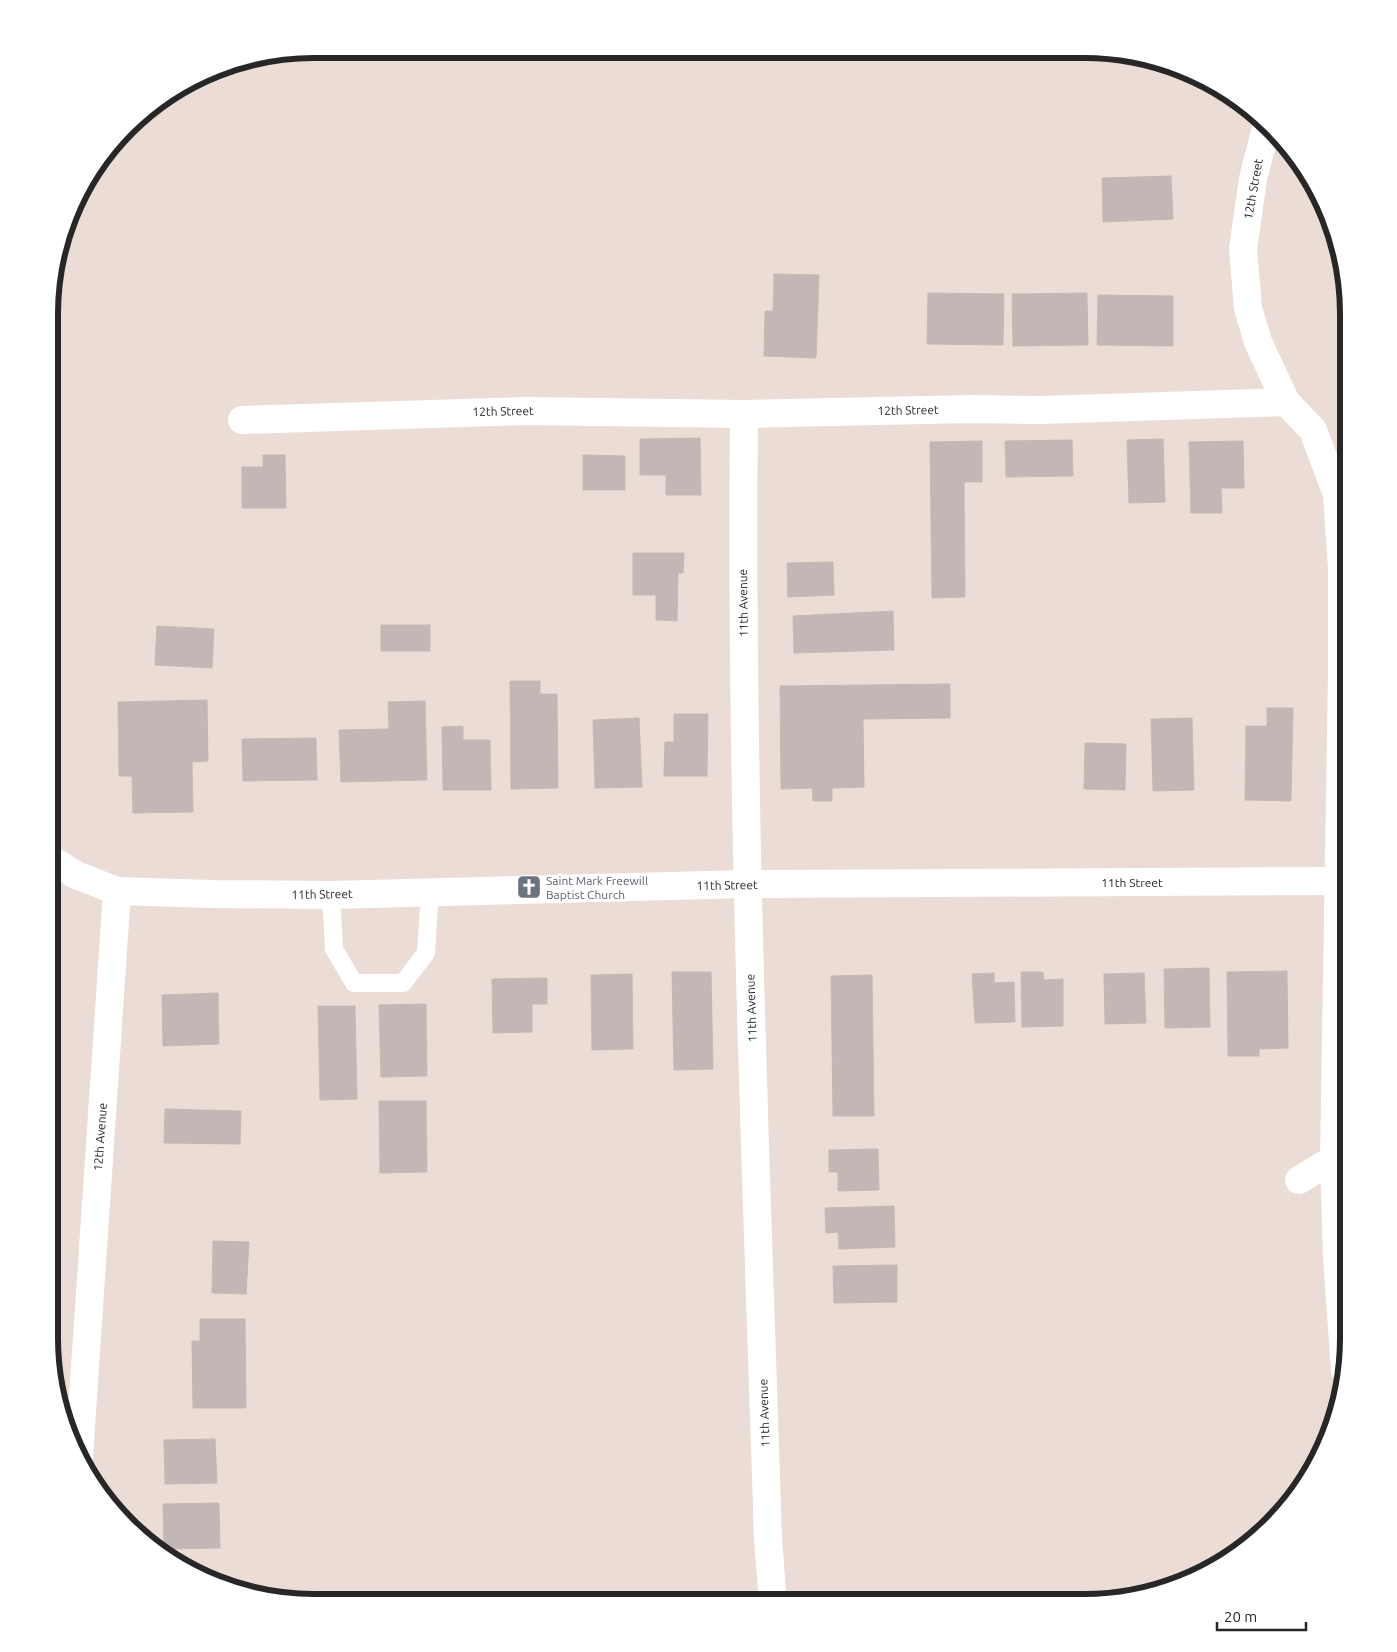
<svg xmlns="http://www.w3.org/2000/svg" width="1397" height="1652" font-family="Ubuntu,sans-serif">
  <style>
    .building { fill: #c2b7b4; stroke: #c7b8b1 }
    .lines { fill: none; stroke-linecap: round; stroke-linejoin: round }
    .lane { stroke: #fff; stroke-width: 18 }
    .street { stroke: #fff; stroke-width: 28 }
    .labels { text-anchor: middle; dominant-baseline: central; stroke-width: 5; stroke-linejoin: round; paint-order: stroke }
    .street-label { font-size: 12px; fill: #272727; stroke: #fff }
    .worship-label { font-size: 12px; fill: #5b616d; stroke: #fff; text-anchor: start }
    .rim { fill: none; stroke: #272727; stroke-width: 6 }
  </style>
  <rect width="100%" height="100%" fill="#ecdcd6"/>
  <g class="building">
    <path d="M1171,176L1173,219L1103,222L1102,178Z"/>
    <path d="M774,274L819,275L816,358L764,356L765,311H773Z"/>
    <path d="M928,293L1004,294L1003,345L927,344Z"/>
    <path d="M1087,293L1088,345L1013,346L1012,294Z"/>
    <path d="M1098,295L1173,296V346L1097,345Z"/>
    <path d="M700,438L701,495H666V475H640V439Z"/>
    <path d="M1163,439L1165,502L1129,503L1127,440Z"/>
    <path d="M1072,440L1073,476L1006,477L1005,441Z"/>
    <path d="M982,441V482H964L965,597L932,598L930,442Z"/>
    <path d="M1243,441L1244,488H1221L1222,513H1191L1189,442Z"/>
    <path d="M263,455H285L286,508H242V467H263Z"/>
    <path d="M583,455L625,456V490H583Z"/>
    <path d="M633,553H684L683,573H678L677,621L656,620V595H633Z"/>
    <path d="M833,562L834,595L788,597L787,563Z"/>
    <path d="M893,611L894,650L794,653L793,616Z"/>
    <rect x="381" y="625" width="49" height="26"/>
    <path d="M157,626L214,629L212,668L155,665Z"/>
    <path d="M510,681H540V694H557L558,788L511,789Z"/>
    <path d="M950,684V718L863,719L864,787L832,788V801H813L812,788L781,789L780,686Z"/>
    <path d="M207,700L208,761L192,762L193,812L133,813L132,776H119L118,702Z"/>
    <path d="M425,701L427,780L341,782L339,730L389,729L388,702Z"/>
    <path d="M1267,708H1293L1291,801L1245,800L1246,726H1267Z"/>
    <path d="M674,714H708L707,776H664L665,742H674Z"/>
    <path d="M639,718L642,787L595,788L593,720Z"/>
    <path d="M1192,718L1194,790L1153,791L1151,719Z"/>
    <path d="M463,726V740H490L491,790H443L442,727Z"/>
    <path d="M316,738L317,780L243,781L242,739Z"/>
    <path d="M1085,743L1126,744L1125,790L1084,789Z"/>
    <path d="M1209,968L1210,1027L1165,1028L1164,969Z"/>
    <path d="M1287,971L1288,1048L1259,1049V1056H1228L1227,972Z"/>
    <path d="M672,972H711L713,1069L674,1070Z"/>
    <path d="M1021,972H1043L1044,980L1063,979V1026L1022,1027Z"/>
    <path d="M994,973V983L1014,982L1015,1022L975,1023L972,974Z"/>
    <path d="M1144,973L1146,1023L1105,1024L1104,974Z"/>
    <path d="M632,974L633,1049L592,1050L591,975Z"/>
    <path d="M872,975L874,1116H833L831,976Z"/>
    <path d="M547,978V1004H532V1032L493,1033L492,979Z"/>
    <path d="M218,993L219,1044L163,1046L162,995Z"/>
    <path d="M426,1004L427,1076L381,1077L379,1005Z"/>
    <path d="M318,1006H355L357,1099L320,1100Z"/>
    <path d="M379,1101H426L427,1172L380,1173Z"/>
    <path d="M165,1109L241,1111L240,1144L164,1143Z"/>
    <path d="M878,1149L879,1190L838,1191V1172H829V1150Z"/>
    <path d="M894,1206L895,1247L839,1249L838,1232L826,1233L825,1208Z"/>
    <path d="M213,1241L249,1242L246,1294L212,1293Z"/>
    <path d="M897,1265V1302L834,1303L833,1266Z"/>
    <path d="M200,1319H245L246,1408H193L192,1341H200Z"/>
    <path d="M215,1439L217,1483L165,1484L164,1440Z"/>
    <path d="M219,1503L220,1548L164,1549L163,1504Z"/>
  </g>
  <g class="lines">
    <path class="lane" d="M331,895L334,949L354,983H403L426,953L430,892"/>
    <g class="street">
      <path d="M1267,124L1253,179L1243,249L1248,308L1258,342L1286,402L1313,430L1337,494L1342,569V673L1334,1159L1337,1259L1345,1370"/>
      <path d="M744,414C740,789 756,1164 768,1539L773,1603"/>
      <path d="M242,420L526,411L744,414L971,409L1041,410L1286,402"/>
      <path d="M50,859L76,875L117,891L211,894L331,895L747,884L1338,881"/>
      <path d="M1299,1180L1334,1159"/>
      <path d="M79,1457L117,891"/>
    </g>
  </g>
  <defs>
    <symbol id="church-square" viewBox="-11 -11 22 22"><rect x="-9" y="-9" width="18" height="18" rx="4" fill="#6b7280" stroke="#fff"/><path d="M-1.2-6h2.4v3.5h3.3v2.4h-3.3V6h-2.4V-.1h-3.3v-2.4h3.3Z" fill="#fff"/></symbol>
  </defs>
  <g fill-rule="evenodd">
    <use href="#church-square" x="515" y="873" width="28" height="28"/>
  </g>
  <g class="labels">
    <g class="street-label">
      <text transform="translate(1253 189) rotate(-80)">12th Street</text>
      <text transform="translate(908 410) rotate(-1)">12th Street</text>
      <text transform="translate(503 411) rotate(-1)">12th Street</text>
      <text transform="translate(743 603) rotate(-91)">11th Avenue</text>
      <text x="1132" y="882">11th Street</text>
      <text transform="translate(727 885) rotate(-1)">11th Street</text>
      <text transform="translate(322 894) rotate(-1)">11th Street</text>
      <text transform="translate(751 1008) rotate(-92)">11th Avenue</text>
      <text transform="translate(100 1137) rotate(-86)">12th Avenue</text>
      <text transform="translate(764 1413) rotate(-92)">11th Avenue</text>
    </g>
    <g class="worship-label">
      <text x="546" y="880">Saint Mark Freewill<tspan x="546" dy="14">Baptist Church</tspan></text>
    </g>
  </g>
  <path d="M0 0H1397V1652H0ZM314 58H1084A256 256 0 0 1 1340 314V1338A256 256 0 0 1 1084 1594H314A256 256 0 0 1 58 1338V314A256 256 0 0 1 314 58Z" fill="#fff" fill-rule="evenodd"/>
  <path class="rim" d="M314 58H1084A256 256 0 0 1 1340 314V1338A256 256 0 0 1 1084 1594H314A256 256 0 0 1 58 1338V314A256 256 0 0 1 314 58Z"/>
  <path d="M1217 1622v8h89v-8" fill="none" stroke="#272727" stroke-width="2.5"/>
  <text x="1224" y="1622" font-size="15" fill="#272727" stroke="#ffffff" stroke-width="4" paint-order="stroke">20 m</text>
</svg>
